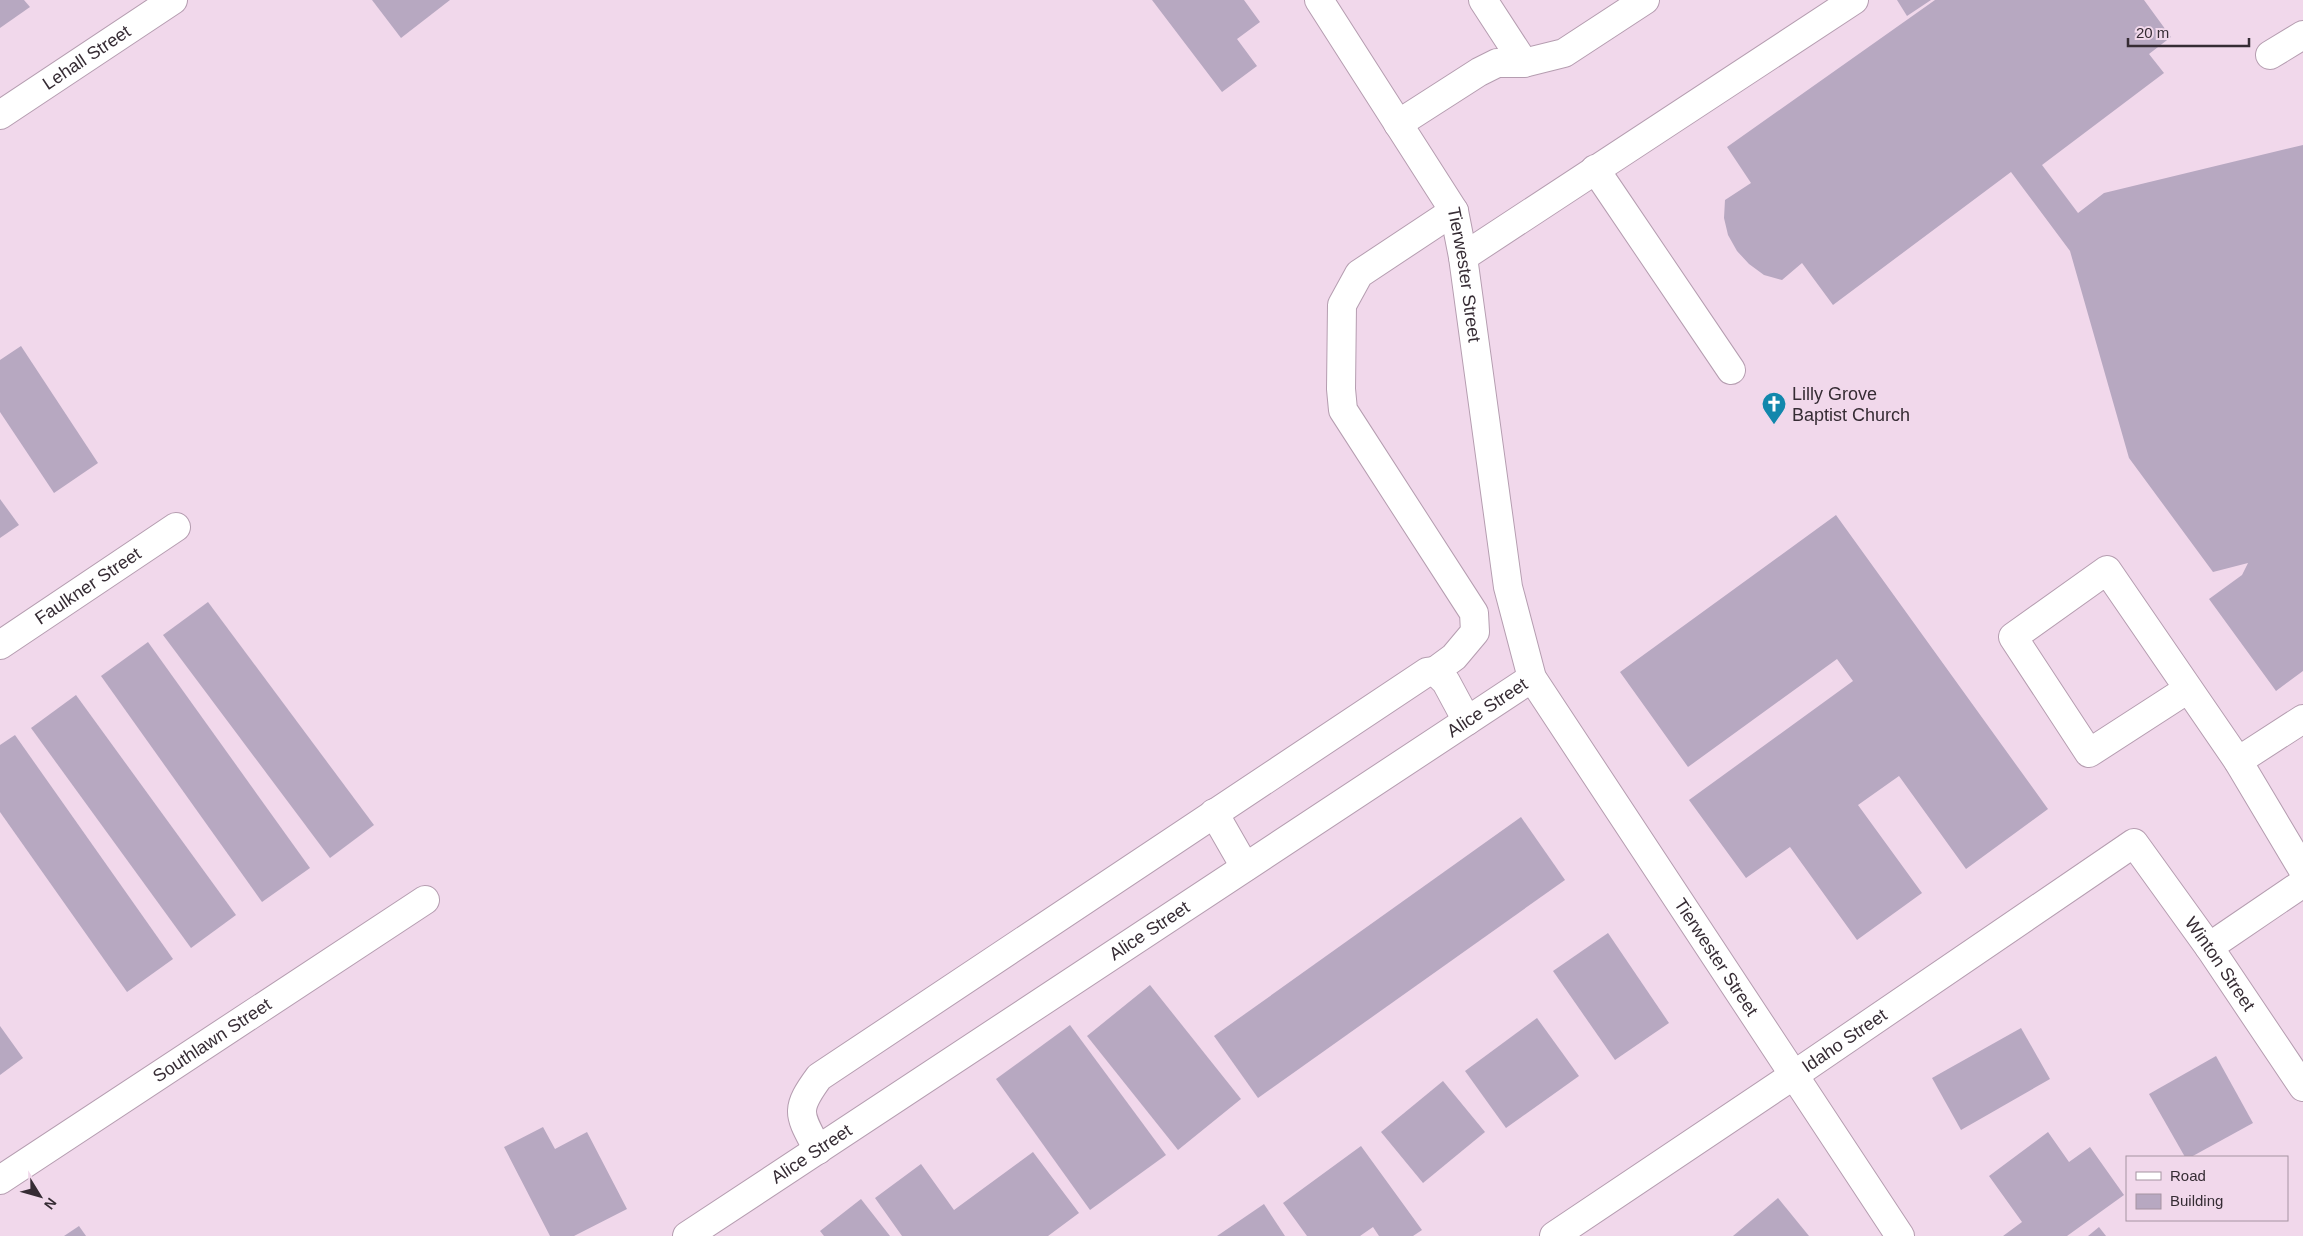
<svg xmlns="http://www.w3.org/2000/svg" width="2303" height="1236" font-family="Helvetica,sans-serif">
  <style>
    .building { fill: #b7a8c1 }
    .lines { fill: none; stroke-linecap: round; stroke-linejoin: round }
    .minor-casing { stroke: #b59db0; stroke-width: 30 }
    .minor { stroke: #fff; stroke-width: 28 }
    .labels { text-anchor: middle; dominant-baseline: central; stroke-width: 4; stroke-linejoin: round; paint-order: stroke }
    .street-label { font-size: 18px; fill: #362c34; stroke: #f1d8eb }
    .poi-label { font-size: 18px; fill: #362c34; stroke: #f1d8eb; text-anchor: start }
  </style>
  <rect width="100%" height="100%" fill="#f1d8eb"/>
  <g class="building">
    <path d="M0,0H24L30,7L0,28Z"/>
    <path d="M372,0H450L401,38Z"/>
    <path d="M1152,0H1244L1260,22L1237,39L1257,66L1222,92Z"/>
    <path d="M1897,0H1931L1907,16Z"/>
    <path d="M1935,0H2144L2171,37L2149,54L2164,73L2042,165L2078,213L2104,193L2303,145V671L2276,691L2209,599L2242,575L2248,563L2213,572L2129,458L2070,251L2011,172L1833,305L1802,263L1782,280L1764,275L1749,264L1737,251L1728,235L1724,218L1725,200L1751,183L1727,147Z"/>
    <path d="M21,346L98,463L54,493L0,412V360Z"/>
    <path d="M0,499L19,525L0,538Z"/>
    <path d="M1836,515L2048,809L1966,869L1899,776L1858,805L1922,893L1857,940L1790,847L1746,878L1689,800L1853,681L1837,659L1688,767L1620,672Z"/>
    <path d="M208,602L374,825L330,858L163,635Z"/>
    <path d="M148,642L310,868L262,902L101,676Z"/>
    <path d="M76,695L236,915L191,948L31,728Z"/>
    <path d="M15,735L173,959L127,992L0,812V745Z"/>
    <path d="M1521,817L1565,880L1258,1098L1214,1036Z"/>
    <path d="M1608,933L1669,1023L1615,1060L1553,971Z"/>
    <path d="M1150,985L1241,1099L1178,1150L1087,1036Z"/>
    <path d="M1537,1018L1579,1076L1506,1128L1465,1071Z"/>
    <path d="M1070,1025L1166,1155L1090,1210L996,1079Z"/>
    <path d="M0,1026L23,1058L0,1075Z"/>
    <path d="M2021,1028L2050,1079L1961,1130L1932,1078Z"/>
    <path d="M2216,1056L2253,1123L2191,1157H2185L2149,1094Z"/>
    <path d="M1443,1081L1485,1132L1423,1183L1381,1132Z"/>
    <path d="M543,1127L555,1149L587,1132L627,1209L574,1236H550L504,1147Z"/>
    <path d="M2048,1132L2069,1162L2090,1147L2124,1195L2067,1236H2003L2022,1222L1989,1176Z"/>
    <path d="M1361,1146L1422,1230L1413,1236H1379L1373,1227L1360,1236H1307L1283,1203Z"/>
    <path d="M1033,1152L1079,1213L1048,1236H902L875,1198L921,1164L954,1210Z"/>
    <path d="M1778,1198L1809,1236H1733Z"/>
    <path d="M861,1199L890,1236H824L820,1231Z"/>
    <path d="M1264,1204L1285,1236H1217Z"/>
    <path d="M79,1226L86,1236H64Z"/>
    <path d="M2099,1227L2106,1236H2088Z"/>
  </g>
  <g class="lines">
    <defs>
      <g id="minor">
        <path id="s1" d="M1319,0L1454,211L1463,257L1508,587L1532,678L1900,1236"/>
        <path d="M1483,0L1524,63"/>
        <path d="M2270,55L2303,35"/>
        <path id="s2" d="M0,115L173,0"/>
        <path d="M1398,124L1479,72L1497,63H1524L1564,53L1645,0"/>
        <path d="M1595,169L1731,370"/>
        <path d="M1463,257L1854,0"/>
        <path id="s3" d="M0,645L176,527"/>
        <path d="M1435,671L1454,657L1475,632L1474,613L1343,410L1341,389L1342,305L1359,274L1454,211"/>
        <path d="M2188,689L2089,753L2013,637L2107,570L2238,761L2303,870"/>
        <path d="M2238,761L2303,719"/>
        <path d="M1214,813L1245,867"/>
        <path d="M2209,947L2303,883"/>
        <path d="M818,1150C799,1114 794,1111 819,1077L1427,672L1435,671L1446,682L1467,721"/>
        <path id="s4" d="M0,1180L425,900"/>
        <path id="s5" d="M687,1236L1532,678"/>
        <path id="s6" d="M1554,1236L1794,1075L2134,843L2209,947L2303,1087"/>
      </g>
    </defs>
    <use href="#minor" class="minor-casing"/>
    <use href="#minor" class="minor"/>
  </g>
  <defs>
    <symbol id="church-pin" viewBox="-11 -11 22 30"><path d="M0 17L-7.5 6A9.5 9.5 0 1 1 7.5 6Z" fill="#1287ac" stroke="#f1d8eb"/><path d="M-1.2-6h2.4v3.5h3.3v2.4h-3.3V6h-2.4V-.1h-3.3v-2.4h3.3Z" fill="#fff"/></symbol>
  </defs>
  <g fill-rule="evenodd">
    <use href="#church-pin" x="1760" y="390" width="28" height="38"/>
  </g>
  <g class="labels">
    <g class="street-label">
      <text stroke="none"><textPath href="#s2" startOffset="104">Lehall Street</textPath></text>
      <text stroke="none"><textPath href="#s1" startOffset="315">Tierwester Street</textPath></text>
      <text stroke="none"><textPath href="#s3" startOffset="106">Faulkner Street</textPath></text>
      <text stroke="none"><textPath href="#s5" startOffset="959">Alice Street</textPath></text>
      <text stroke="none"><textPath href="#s5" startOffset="554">Alice Street</textPath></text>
      <text stroke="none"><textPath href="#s1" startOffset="1059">Tierwester Street</textPath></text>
      <text stroke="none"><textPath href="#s6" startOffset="849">Winton Street</textPath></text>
      <text stroke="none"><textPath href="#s4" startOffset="254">Southlawn Street</textPath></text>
      <text stroke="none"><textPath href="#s6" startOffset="350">Idaho Street</textPath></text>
      <text stroke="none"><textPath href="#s5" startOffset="149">Alice Street</textPath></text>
    </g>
    <g class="poi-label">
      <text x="1792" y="394">Lilly Grove<tspan x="1792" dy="21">Baptist Church</tspan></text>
    </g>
  </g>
  <rect x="2126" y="1156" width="162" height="65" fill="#f1d8eb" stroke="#a693a2"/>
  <rect x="2136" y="1172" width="25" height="8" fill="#ffffff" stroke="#a693a2"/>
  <text x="2170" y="1181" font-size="15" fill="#362c34">Road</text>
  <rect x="2136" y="1194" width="25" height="15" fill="#b7a8c1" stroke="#a693a2"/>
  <text x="2170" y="1206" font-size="15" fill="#362c34">Building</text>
  <g transform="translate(40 1196) rotate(127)" stroke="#f1d8eb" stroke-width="4" paint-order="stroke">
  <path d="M0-4L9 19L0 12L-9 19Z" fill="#362c34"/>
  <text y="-8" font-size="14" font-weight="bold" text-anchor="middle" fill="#362c34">N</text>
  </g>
  <path d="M2128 38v8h121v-8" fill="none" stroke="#362c34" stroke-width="2.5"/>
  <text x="2136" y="38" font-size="15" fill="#362c34" stroke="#f1d8eb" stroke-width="4" paint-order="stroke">20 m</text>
</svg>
